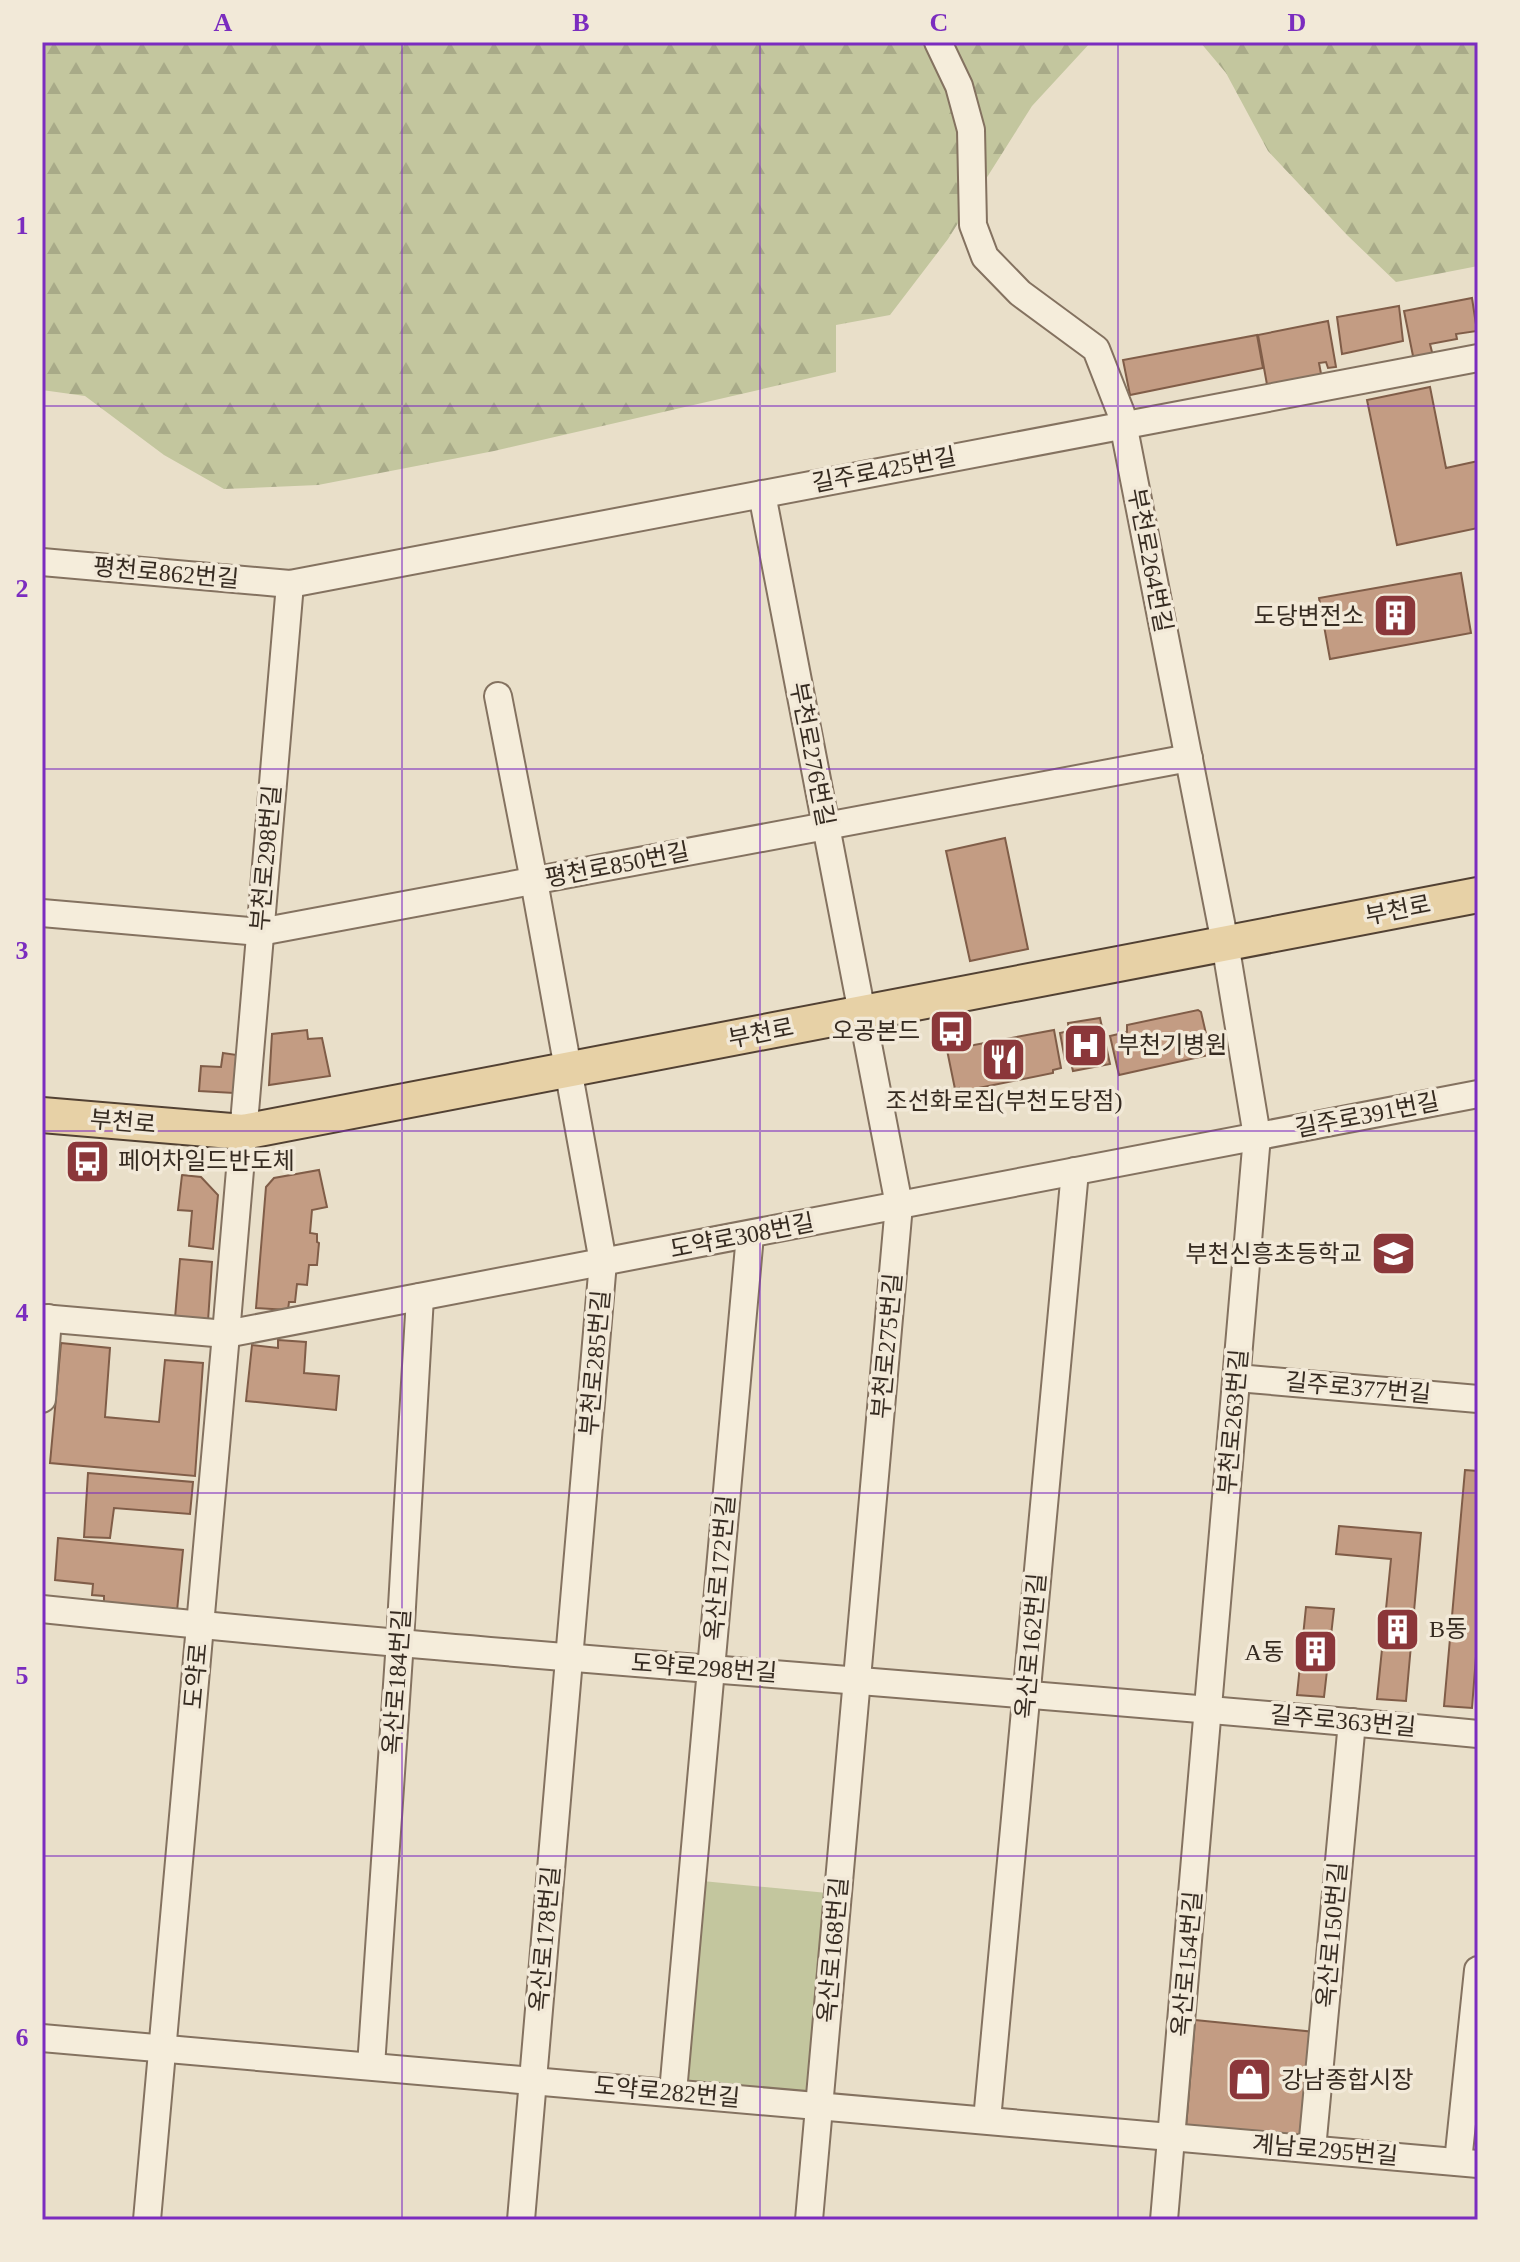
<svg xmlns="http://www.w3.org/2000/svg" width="1520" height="2262" font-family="'Times New Roman','Noto Sans KR',serif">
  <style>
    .forest { fill: url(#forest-firs) }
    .park { fill: #c3c69e }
    .building { fill: #c39c83; stroke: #805d48; stroke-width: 2 }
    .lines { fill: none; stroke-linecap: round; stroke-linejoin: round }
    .minor-casing { stroke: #847260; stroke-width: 30 }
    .major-casing { stroke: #524133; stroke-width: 38 }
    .minor { stroke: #f5eddb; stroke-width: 26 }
    .major { stroke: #e7d1a6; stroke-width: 34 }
    .grid { fill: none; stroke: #7b2cbf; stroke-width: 2; stroke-opacity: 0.55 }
    .labels { text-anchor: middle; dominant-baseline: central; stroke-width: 7; stroke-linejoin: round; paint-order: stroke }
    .street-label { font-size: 24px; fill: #362b21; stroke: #f2e9d8 }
    .poi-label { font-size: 24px; fill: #362b21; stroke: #f2e9d8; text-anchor: end }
    .neatline { fill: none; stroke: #7b2cbf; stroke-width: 3 }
    .grid-label { font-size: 26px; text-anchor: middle; font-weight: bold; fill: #7b2cbf }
  </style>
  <defs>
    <pattern id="forest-firs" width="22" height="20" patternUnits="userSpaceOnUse" patternTransform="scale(2)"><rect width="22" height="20" fill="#c3c69e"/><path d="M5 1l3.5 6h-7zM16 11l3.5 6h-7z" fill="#a8aa88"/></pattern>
  </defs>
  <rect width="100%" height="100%" fill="#e9dfc9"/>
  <g class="forest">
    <path d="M42,42H1091L1032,106L948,239L890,315L836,325V372L494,451L318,485L224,489L164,455L85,396L42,390Z"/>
    <path d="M1200,42H1478V266L1396,282L1347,235L1268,151L1226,73Z"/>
  </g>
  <path class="park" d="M692,1880L838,1894L819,2105L673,2092Z"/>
  <g class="building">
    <path d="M1472,298L1477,331L1456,334L1457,339L1430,344L1433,356L1414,361L1404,311Z"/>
    <path d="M1399,306L1403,341L1342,354L1337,317Z"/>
    <path d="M1328,321L1336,367L1328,368L1326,362L1319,363L1322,379L1268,390L1258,335Z"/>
    <path d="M1257,335L1263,368L1130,395L1123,360Z"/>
    <path d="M1430,387L1446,468L1478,461V528L1397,545L1367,400Z"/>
    <path d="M1461,573L1471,633L1330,659L1319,598Z"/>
    <path d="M1005,838L1028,949L970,961L946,851Z"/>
    <path d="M1198,1010L1201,1012L1210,1051L1209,1055L1119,1075L1110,1036L1127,1032V1025Z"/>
    <path d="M1100,1018L1110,1064L1073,1071L1070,1059L1065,1060L1060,1033L1069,1031L1068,1023Z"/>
    <path d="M307,1030L308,1039L322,1038L330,1076L269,1085L272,1034Z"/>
    <path d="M1054,1030L1061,1068L1053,1070V1073L959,1092V1088L955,1089L947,1050Z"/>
    <path d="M223,1053L237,1055L234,1093L199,1091L201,1066L221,1067Z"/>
    <path d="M319,1170L327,1207L312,1210L310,1233L317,1234V1242L319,1243L317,1265H309L307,1285L297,1284L295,1302H289L288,1310L256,1308L266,1187L274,1178Z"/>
    <path d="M182,1175L201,1177L218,1195L213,1249L189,1246L192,1211L178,1210Z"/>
    <path d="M180,1259L212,1262L208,1321L175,1318Z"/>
    <path d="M278,1340L306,1342L304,1373L339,1376L336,1410L246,1401L252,1345L278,1348Z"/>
    <path d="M61,1343L110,1348L105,1417L159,1422L165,1360L203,1363L195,1476L50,1463Z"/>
    <path d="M1465,1470L1478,1471V1631L1472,1708L1444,1706Z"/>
    <path d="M88,1473L193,1482L190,1514L114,1508L110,1538L84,1537Z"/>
    <path d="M1339,1526L1421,1533L1406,1701L1377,1699L1391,1559L1336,1554Z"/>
    <path d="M58,1538L183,1550L177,1611L104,1604V1596L92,1595L93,1584L55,1580Z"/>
    <path d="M1306,1607L1334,1609L1324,1697L1297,1695Z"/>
    <path d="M1195,2020L1315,2032L1305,2137L1186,2127Z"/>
  </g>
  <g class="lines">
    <defs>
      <g id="minor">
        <path d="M938,42L959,86L971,130L973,225L985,257L1020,293L1096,349L1121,413L1225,943L1257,1136L1164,2220"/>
        <path d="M762,494L899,1205L809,2220"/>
        <path d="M42,562L290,584L1478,358"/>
        <path d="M498,696L534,881L603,1262L521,2220"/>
        <path d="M42,913L260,932L1189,758"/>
        <path d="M42,1318L226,1334L1478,1094"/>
        <path d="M1237,1378L1478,1399"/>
        <path d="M42,1399L48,1318"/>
        <path d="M42,1609C520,1659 1000,1688 1478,1734"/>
        <path d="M42,2038L1478,2164"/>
        <path d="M371,2066L400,1641L420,1297"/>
        <path d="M673,2092L750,1235"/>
        <path d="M987,2120L1075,1171"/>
        <path d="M1312,2149L1352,1722"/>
        <path d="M1458,2162L1478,1970"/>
        <path d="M147,2220L226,1334L290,584"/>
      </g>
      <path id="major" d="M42,1115L243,1132L1478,895"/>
    </defs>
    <use href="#minor" class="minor-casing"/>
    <use href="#major" class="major-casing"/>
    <use href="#minor" class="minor"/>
    <use href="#major" class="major"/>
  </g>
  <path class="grid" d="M402,42V2220M760,42V2220M1118,42V2220M42,406H1478M42,769H1478M42,1131H1478M42,1493H1478M42,1856H1478"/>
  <defs>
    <symbol id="building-square" viewBox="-11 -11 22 22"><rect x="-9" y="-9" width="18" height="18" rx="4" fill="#8b373a" stroke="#f2e9d8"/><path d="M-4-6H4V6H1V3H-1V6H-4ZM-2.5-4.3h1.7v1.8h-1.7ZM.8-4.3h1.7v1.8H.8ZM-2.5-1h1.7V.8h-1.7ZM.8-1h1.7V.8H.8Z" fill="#fff"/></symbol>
    <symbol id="bus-square" viewBox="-11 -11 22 22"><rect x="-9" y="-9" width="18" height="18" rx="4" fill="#8b373a" stroke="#f2e9d8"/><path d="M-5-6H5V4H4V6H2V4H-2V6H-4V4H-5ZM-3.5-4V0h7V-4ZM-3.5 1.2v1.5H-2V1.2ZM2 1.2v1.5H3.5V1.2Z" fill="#fff"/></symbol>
    <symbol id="hospital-square" viewBox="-11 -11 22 22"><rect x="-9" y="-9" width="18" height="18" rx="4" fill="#8b373a" stroke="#f2e9d8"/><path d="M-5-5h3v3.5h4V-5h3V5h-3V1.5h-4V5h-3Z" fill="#fff"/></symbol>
    <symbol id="restaurant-square" viewBox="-11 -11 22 22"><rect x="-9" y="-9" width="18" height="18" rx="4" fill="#8b373a" stroke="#f2e9d8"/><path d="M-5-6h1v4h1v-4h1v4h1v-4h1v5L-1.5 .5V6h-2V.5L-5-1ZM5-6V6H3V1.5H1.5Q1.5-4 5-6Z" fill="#fff"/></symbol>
    <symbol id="school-square" viewBox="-11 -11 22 22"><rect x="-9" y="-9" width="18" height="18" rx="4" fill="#8b373a" stroke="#f2e9d8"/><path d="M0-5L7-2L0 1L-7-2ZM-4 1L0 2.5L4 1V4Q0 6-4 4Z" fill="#fff"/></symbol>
    <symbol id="shop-square" viewBox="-11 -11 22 22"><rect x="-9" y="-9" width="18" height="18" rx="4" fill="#8b373a" stroke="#f2e9d8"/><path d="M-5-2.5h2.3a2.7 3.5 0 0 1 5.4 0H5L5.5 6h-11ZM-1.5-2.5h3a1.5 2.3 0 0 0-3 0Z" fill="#fff"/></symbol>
  </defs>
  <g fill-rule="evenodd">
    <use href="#building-square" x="1370" y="590" width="51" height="51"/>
    <use href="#bus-square" x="926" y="1006" width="51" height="51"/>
    <use href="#hospital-square" x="1060" y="1020" width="51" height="51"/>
    <use href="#restaurant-square" x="978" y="1034" width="51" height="51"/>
    <use href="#bus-square" x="62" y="1136" width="51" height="51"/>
    <use href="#school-square" x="1368" y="1228" width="51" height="51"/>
    <use href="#building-square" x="1372" y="1604" width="51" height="51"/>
    <use href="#building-square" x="1290" y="1626" width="51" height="51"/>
    <use href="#shop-square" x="1224" y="2054" width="51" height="51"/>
  </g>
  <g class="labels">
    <g class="street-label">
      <text transform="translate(884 470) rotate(-11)">길주로425번길</text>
      <text transform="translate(1150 560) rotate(79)">부천로264번길</text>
      <text transform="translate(166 573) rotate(5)">평천로862번길</text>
      <text transform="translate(812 754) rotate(79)">부천로276번길</text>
      <text transform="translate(266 858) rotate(-85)">부천로298번길</text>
      <text transform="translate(617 865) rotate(-11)">평천로850번길</text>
      <text transform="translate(1398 910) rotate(-11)">부천로</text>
      <text transform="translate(761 1033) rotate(-11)">부천로</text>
      <text transform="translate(1367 1115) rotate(-11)">길주로391번길</text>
      <text transform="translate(123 1122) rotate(5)">부천로</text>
      <text transform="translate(742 1236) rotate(-11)">도약로308번길</text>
      <text transform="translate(887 1346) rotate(-85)">부천로275번길</text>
      <text transform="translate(595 1363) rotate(-85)">부천로285번길</text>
      <text transform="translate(1358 1388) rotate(5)">길주로377번길</text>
      <text transform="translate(1233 1422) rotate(-85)">부천로263번길</text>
      <text transform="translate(720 1568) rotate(-85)">옥산로172번길</text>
      <text transform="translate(1031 1646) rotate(-85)">옥산로162번길</text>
      <text transform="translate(704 1668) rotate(4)">도약로298번길</text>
      <text transform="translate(196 1676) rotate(-85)">도약로</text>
      <text transform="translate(397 1682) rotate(-86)">옥산로184번길</text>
      <text transform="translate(1343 1721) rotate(5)">길주로363번길</text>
      <text transform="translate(1332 1935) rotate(-85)">옥산로150번길</text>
      <text transform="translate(545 1939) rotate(-85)">옥산로178번길</text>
      <text transform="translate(833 1950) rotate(-85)">옥산로168번길</text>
      <text transform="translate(1187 1964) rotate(-85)">옥산로154번길</text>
      <text transform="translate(667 2092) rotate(5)">도약로282번길</text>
      <text transform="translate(1325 2150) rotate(5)">계남로295번길</text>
    </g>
    <g class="poi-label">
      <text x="1364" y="616">도당변전소</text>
      <text x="920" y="1031">오공본드</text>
      <text x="1117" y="1045" text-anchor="start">부천기병원</text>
      <text x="1004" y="1101" text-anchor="middle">조선화로집(부천도당점)</text>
      <text x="118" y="1161" text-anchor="start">페어차일드반도체</text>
      <text x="1362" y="1254">부천신흥초등학교</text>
      <text x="1429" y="1629" text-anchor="start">B동</text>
      <text x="1284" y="1652">A동</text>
      <text x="1281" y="2080" text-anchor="start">강남종합시장</text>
    </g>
  </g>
  <rect width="1520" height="2262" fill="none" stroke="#f2e9d8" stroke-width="88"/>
  <rect x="44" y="44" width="1432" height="2174" class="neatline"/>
  <g class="grid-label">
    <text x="223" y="31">A</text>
    <text x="581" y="31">B</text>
    <text x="939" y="31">C</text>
    <text x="1297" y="31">D</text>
    <text x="22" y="234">1</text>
    <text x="22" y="597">2</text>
    <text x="22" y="959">3</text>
    <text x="22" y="1321">4</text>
    <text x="22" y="1684">5</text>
    <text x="22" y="2046">6</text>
  </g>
</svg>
